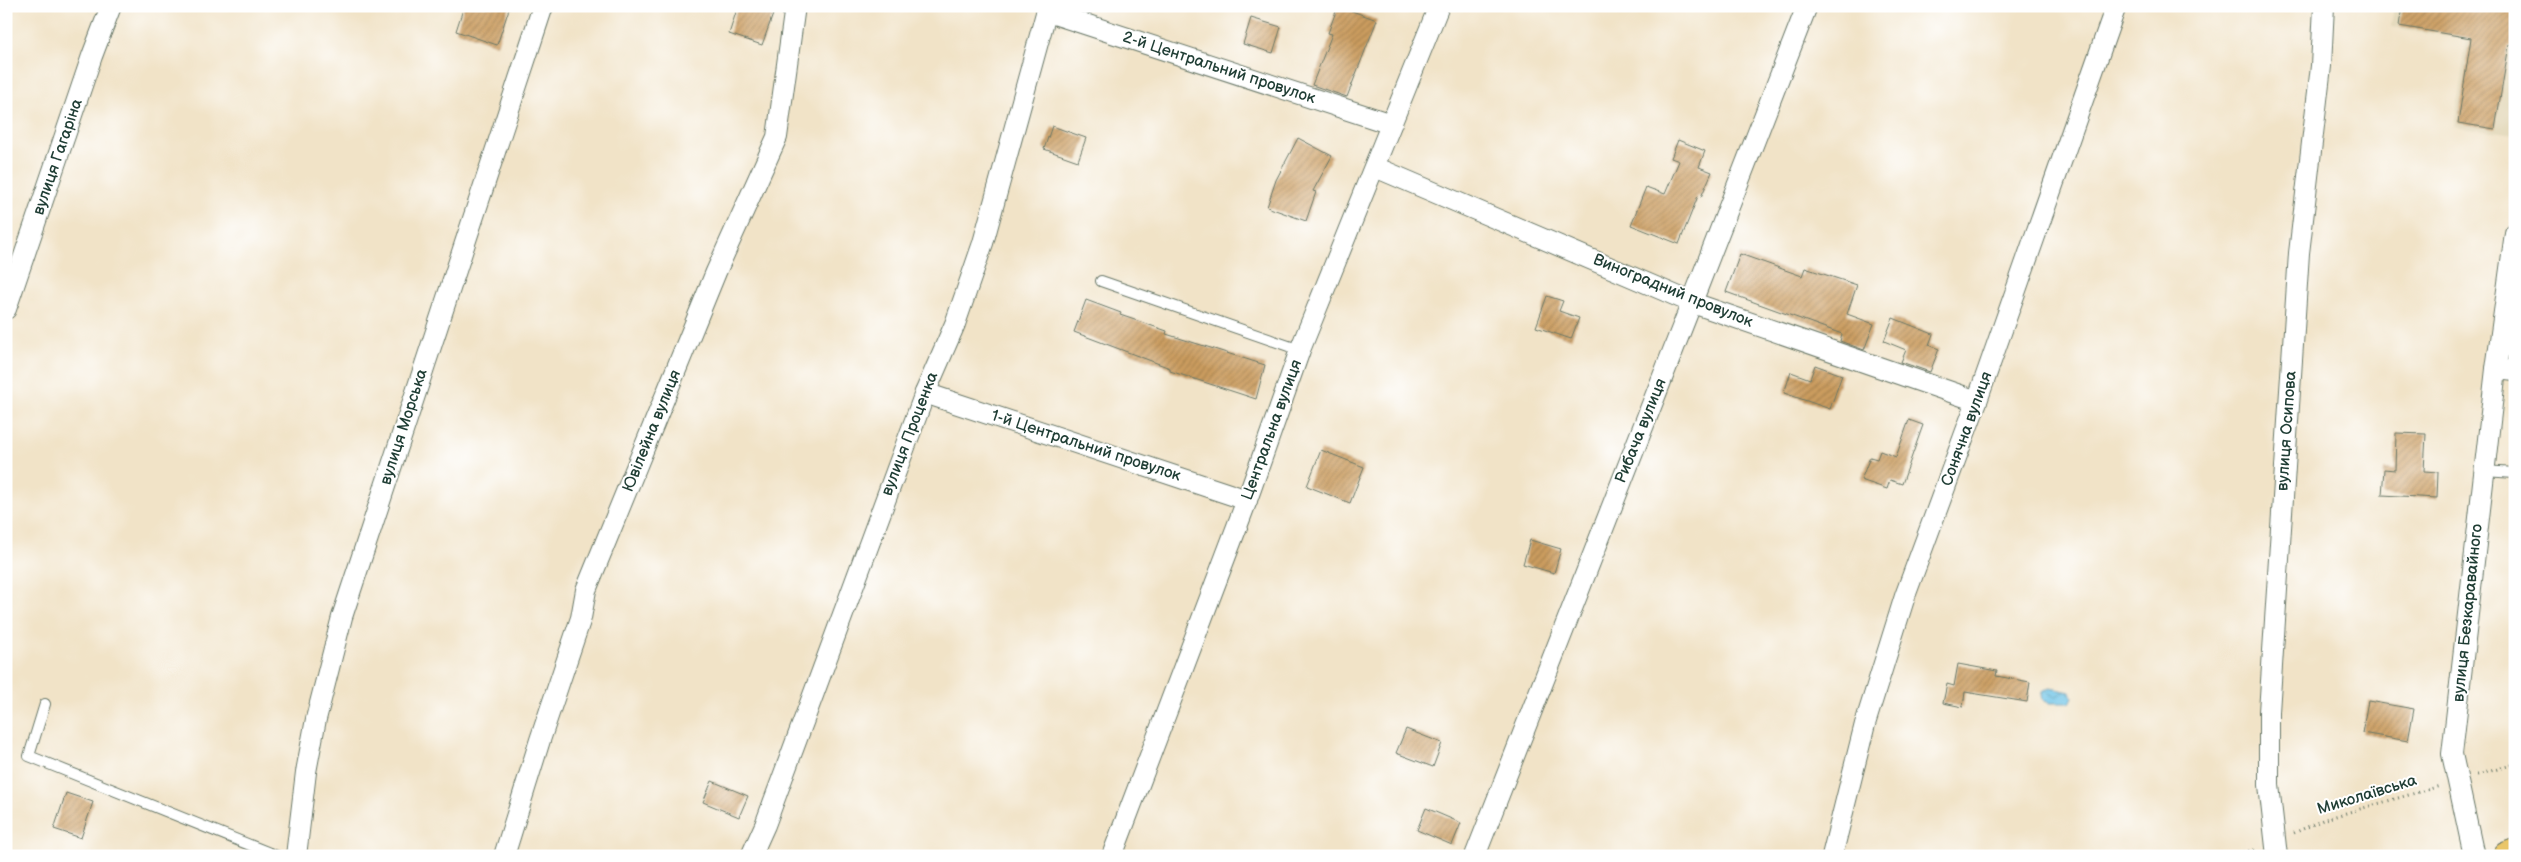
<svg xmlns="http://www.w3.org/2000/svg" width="2521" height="862" font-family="'Balsamiq Sans',sans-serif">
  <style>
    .built { fill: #e2d7b7 }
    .water { fill: url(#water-waves); stroke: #437f8c }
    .building { fill: url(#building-hatch) }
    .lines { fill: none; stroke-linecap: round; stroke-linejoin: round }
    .lane-casing { stroke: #687767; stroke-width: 12 }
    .street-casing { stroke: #687767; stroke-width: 22 }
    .highway-casing { stroke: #687767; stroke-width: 30 }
    .path { stroke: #687767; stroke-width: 3; stroke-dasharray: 1 4; stroke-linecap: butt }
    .lane { stroke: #fff; stroke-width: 10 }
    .street { stroke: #fff; stroke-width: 20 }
    .highway { stroke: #eac669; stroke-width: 28 }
    .labels { text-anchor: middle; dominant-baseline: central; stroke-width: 4; stroke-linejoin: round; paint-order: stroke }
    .street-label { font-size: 16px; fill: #1f3d34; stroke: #fff }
  </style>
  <defs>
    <pattern id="water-waves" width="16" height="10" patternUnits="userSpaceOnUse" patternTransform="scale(1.25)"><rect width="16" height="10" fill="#67c1e5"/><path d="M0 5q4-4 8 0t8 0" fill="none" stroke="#549eba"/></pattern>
    <pattern id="building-hatch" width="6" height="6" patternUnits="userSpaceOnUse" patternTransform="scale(1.25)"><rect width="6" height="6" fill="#cb9c5e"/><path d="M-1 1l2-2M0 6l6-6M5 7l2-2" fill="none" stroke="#a4804e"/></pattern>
  </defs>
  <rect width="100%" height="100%" fill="#fff"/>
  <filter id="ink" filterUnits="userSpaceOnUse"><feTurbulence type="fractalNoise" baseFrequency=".02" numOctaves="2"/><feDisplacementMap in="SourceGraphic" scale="10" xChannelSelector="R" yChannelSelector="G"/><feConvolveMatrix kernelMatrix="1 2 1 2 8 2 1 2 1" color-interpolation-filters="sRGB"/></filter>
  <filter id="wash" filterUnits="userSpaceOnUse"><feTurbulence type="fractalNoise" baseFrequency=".0096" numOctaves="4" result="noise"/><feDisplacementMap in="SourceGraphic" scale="20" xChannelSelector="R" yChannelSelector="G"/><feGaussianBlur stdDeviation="1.12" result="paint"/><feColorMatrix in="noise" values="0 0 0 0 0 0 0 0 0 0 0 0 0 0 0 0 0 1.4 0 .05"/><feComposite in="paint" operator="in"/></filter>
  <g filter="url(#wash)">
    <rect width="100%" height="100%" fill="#f1e3c7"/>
    <path class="built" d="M2394,6H2515V135L2454,127L2467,39L2391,27Z"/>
    <path class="water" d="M2050,688L2071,692L2073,697L2070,703H2049L2043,700L2042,695L2044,690Z"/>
    <g id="blocks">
      <g class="building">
        <path d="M464,6H510L497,45L456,31Z"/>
        <path d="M738,6H776L762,45L729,34Z"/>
        <path d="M1338,6L1377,20L1347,97L1312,85L1332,34L1328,33Z"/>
        <path d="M2402,6H2515V46L2509,45L2495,129L2458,123L2471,38L2399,26Z"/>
        <path d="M1251,18L1281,27L1273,53L1243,44Z"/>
        <path d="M1052,126L1086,138L1078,161L1044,149Z"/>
        <path d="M1298,138L1332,156L1313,191L1316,192L1306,221L1267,207L1276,180Z"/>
        <path d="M1678,140L1705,151L1699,167L1712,172L1701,197L1698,196L1679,244L1631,225L1646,187L1665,194L1679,161L1671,158Z"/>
        <path d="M1740,254L1802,276L1805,268L1857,285L1847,314L1874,324L1864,350L1840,341L1842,334L1726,292Z"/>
        <path d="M1547,296L1563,301L1559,311L1579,318L1571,339L1536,327Z"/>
        <path d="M1086,300L1121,313L1120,315L1167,331L1166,334L1265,365L1256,399L1170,371V368L1074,332Z"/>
        <path d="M1893,318L1933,334L1929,345L1939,349L1930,372L1901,362L1906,350L1884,341Z"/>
        <path d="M1815,365L1842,375L1830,409L1784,393L1791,372L1810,379Z"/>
        <path d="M1909,420L1923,425L1902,484L1890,480L1887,489L1861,480L1870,457L1877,459L1880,451L1896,457Z"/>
        <path d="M2396,433L2426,434L2424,471L2438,472L2437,498L2382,495L2384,469L2395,470Z"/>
        <path d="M1321,450L1364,467L1350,503L1307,486Z"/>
        <path d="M1530,540L1561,549L1554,573L1523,564Z"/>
        <path d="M1958,664L1997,671L1996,676L2030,682L2027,702L1965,692L1963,707L1943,703L1947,684L1954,686Z"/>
        <path d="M2368,701L2414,709L2408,741L2362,733Z"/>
        <path d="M1406,729L1442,743L1433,767L1396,753Z"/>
        <path d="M712,781L748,796L739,817L703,802Z"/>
        <path d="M66,793L93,802L81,838L54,829Z"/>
        <path d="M1426,808L1461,823L1452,845L1417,830Z"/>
      </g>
    </g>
  </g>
  <g filter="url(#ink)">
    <use href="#blocks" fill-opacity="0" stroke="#687767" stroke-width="1"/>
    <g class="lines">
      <defs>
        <g id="lane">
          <path d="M1101,281L1300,350"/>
          <path d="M2484,471L2515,473"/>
          <path d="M45,704L29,756L277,856"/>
        </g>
        <g id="street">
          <path d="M1048,12L1391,124"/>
          <path d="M1375,167L1693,303L1977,401"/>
          <path d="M6,309L92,56L111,6"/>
          <path d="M2496,369L2515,371"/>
          <path d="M925,393L1247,500"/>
          <path d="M296,856L306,772L316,719L342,617L543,6"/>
          <path d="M504,856L540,740L581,618L586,590L716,272L777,137L795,6"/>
          <path d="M751,856L765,825L925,393L955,324L983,243L1048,6"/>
          <path d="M1112,856L1247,500L1300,350L1439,6"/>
          <path d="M1475,856C1585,572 1698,290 1807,6"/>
          <path d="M1832,856L1865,724L1905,596L1977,401L2116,6"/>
          <path d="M2277,856L2269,785V712L2299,253L2321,66L2324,6"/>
          <path d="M2474,856L2452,754L2496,369L2515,233"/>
        </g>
        <path id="highway" d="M2507,856L2515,853"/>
      </defs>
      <use href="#lane" class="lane-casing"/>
      <use href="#street" class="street-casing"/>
      <use href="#highway" class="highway-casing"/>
      <g class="path">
        <path d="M2477,775L2515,764"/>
        <path d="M2294,833L2325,819L2440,786"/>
        <path d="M2229,856L2258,849"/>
      </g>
      <use href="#lane" class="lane"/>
      <use href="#street" class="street"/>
      <use href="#highway" class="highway"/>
    </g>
  </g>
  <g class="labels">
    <g class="street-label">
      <text transform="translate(1219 68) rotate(18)">2-й Центральний провулок</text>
      <text transform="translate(58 157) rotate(-71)">вулиця Гагаріна</text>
      <text transform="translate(1673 291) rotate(22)">Виноградний провулок</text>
      <text transform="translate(404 427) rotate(-72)">вулиця Морська</text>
      <text transform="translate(1967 429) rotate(-70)">Сонячна вулиця</text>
      <text transform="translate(1272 430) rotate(-70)">Центральна вулиця</text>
      <text transform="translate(652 431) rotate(-68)">Ювілейна вулиця</text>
      <text transform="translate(1641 431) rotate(-68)">Рибача вулиця</text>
      <text transform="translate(2287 431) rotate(-86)">вулиця Осипова</text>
      <text transform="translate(910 434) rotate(-69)">вулиця Проценка</text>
      <text transform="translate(1086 446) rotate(18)">1-й Центральний провулок</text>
      <text transform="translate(2468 613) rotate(-84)">вулиця Безкаравайного</text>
      <text transform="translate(2367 795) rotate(-17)">Миколаївська</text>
    </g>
  </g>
  <rect width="2521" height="862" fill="none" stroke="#fff" stroke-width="25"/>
</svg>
